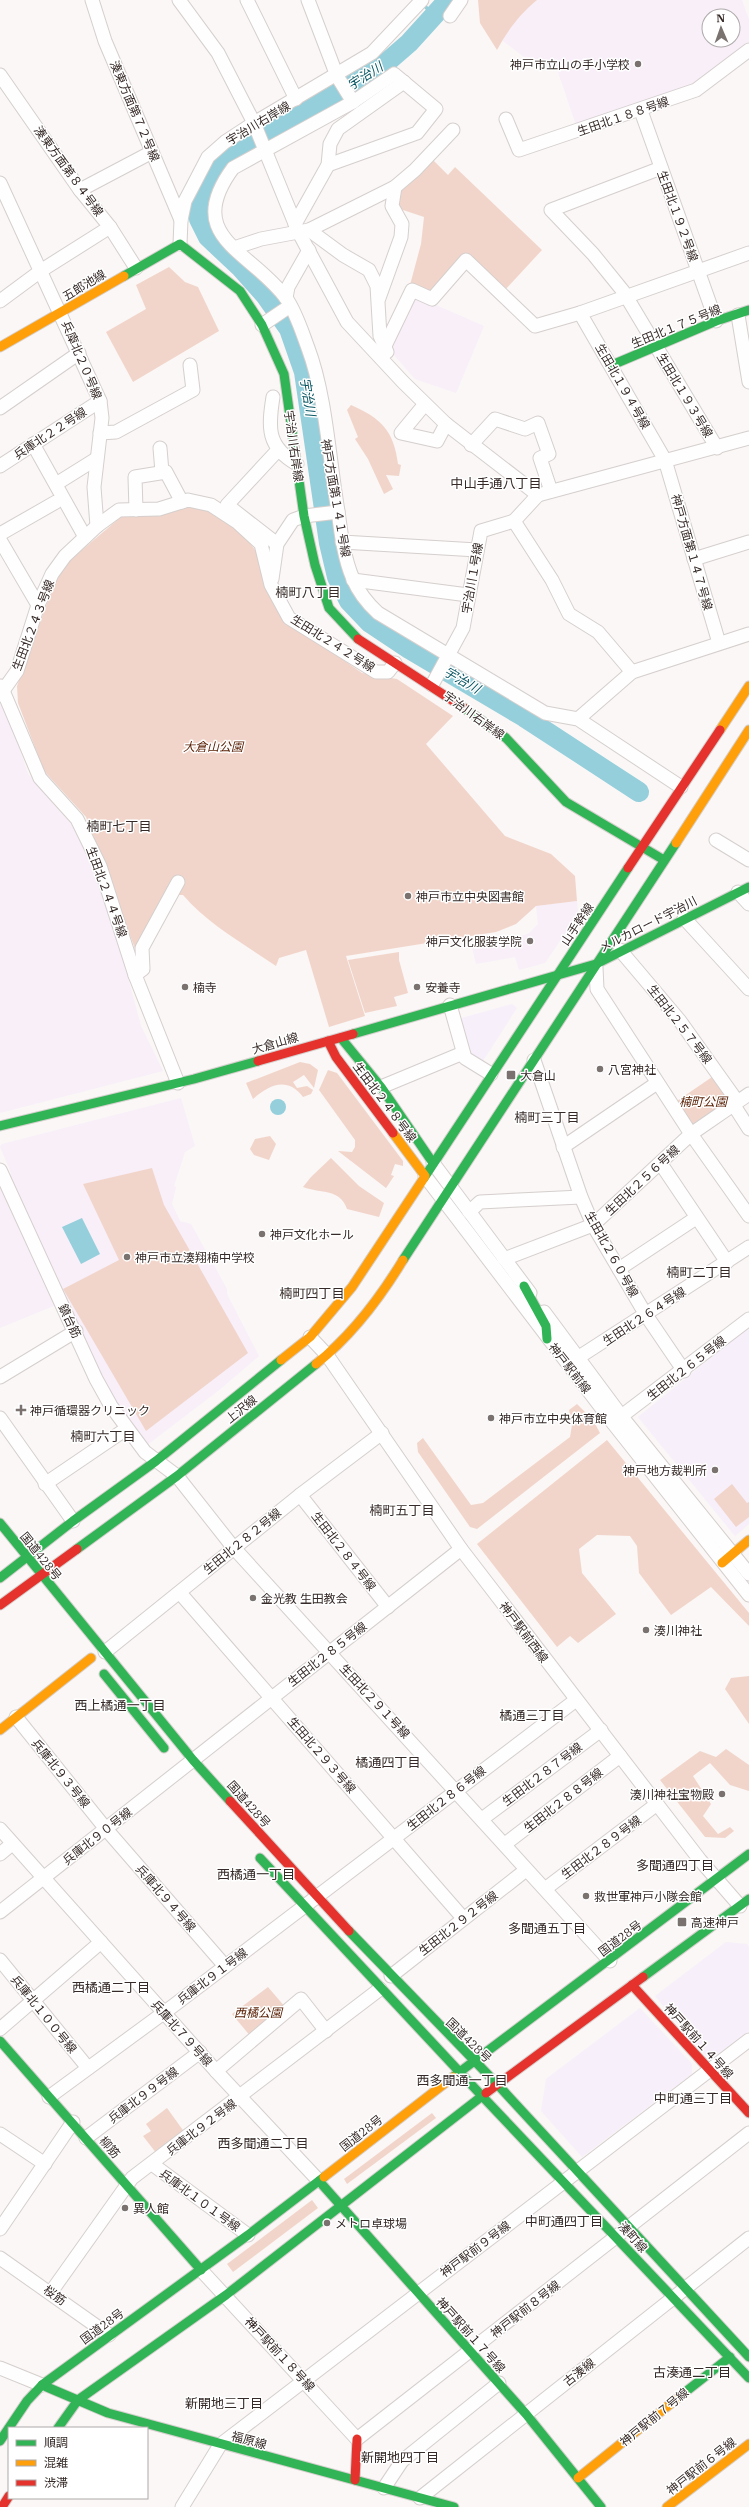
<svg xmlns="http://www.w3.org/2000/svg" width="749" height="2507" font-family="'IBM Plex Serif','Noto Sans JP',serif">
  <style>
    .commercial { fill: #f7effa }
    .education { fill: #f8eff9; fill-rule: evenodd }
    .green { fill: #f2d5ca }
    .water { fill: #94cfdb }
    .lines { fill: none; stroke-linecap: round; stroke-linejoin: round }
    .stream { stroke: #94cfdb; stroke-width: 3.5 }
    .river { stroke: #94cfdb; stroke-width: 20 }
    .street-casing { stroke: #d5cfcd; stroke-width: 15 }
    .fast-casing { stroke: #d5cfcd; stroke-width: 11 }
    .slow-casing { stroke: #d5cfcd; stroke-width: 11 }
    .jam-casing { stroke: #d5cfcd; stroke-width: 11 }
    .street { stroke: #fefefe; stroke-width: 13 }
    .fast { stroke: #30b455; stroke-width: 9 }
    .slow { stroke: #ff9f0a; stroke-width: 9 }
    .jam { stroke: #e5322d; stroke-width: 9 }
    .poi-dot { fill: #7a726f; stroke: #fff; stroke-width: 1.5 }
    .labels { text-anchor: middle; dominant-baseline: central; stroke-width: 3; stroke-linejoin: round; paint-order: stroke }
    .poi-label { font-size: 12px; fill: #352a27; stroke: #fff; text-anchor: start }
    .street-label { font-size: 12px; fill: #352a27; stroke: #fff }
    .park-label { font-size: 12px; font-style: italic; fill: #5a2005; stroke: #fff }
    .water-label { font-size: 13px; font-style: italic; fill: #075562; stroke: #fff }
    .neighbourhood-label { font-size: 13px; fill: #352a27; stroke: #fff }
  </style>
  <rect width="100%" height="100%" fill="#faf7f6"/>
  <g class="commercial">
    <path d="M512,1004L517,1008L481,1064L468,1057L458,1019Z"/>
    <path d="M749,1327V1524L735,1536L638,1417Z"/>
    <path d="M726,1942L747,1944L749,1947V2031L717,2055L706,2056L655,1996Z"/>
    <path d="M640,2008L692,2064V2074L582,2157L541,2111L546,2079Z"/>
  </g>
  <g class="education">
    <path d="M522,0H742L749,20V42L701,84L576,125L556,66L549,62L541,70L503,41L498,24ZM709,16H733V40H709Z"/>
    <path d="M413,295L484,326L456,393L415,379L388,348Z"/>
    <path d="M0,704L5,705L28,774L77,831L111,914L141,1026L163,1071L0,1113Z"/>
    <path d="M577,901L578,914L545,963L519,970L515,957L476,964L472,947L528,934L538,924L536,906Z"/>
    <path d="M181,1098L195,1146L185,1152L174,1186L176,1187L172,1204L180,1221L191,1224L227,1289V1294L259,1356L218,1391L147,1445L124,1414L102,1376L8,1176L11,1173L0,1147L2,1144Z"/>
    <path d="M0,1185L56,1305L0,1328Z"/>
  </g>
  <g class="green">
    <path d="M478,0H537C519,15 508,30 497,50L480,23Z"/>
    <path d="M431,158L448,175L455,167L542,250L504,291L465,255L431,295L410,285L421,244L424,217L397,208L398,192Z"/>
    <path d="M169,267L185,282L198,287L219,331L133,382L106,332L146,309L136,285Z"/>
    <path d="M351,405C381,418 394,431 398,464L401,465L399,476L386,475L393,489L384,494L368,459L355,439L358,437L347,410Z"/>
    <path d="M187,507L205,508L224,518L242,533L256,551L264,586L286,620L362,673L397,679L453,716L426,744L505,836L551,854L575,876L577,901L536,906L516,924L496,932L346,956L365,1016L329,1027L306,950L279,958L276,966C244,944 209,925 183,895H178L137,954L86,817L44,771L18,703L17,686L54,584L69,561L122,516L161,513Z"/>
    <path d="M399,952V960L408,993L394,997L397,1006L365,1013L348,960Z"/>
    <path d="M300,1062L310,1064L318,1070L314,1088L304,1075L293,1082L297,1088L307,1086L313,1090L311,1094L303,1097C287,1076 269,1085 253,1099L246,1083Z"/>
    <path d="M328,1070L337,1073L403,1161V1166L395,1164L391,1175L394,1176L386,1188L338,1151L352,1152L355,1147V1140L319,1090Z"/>
    <path d="M712,1077L728,1101L693,1124L677,1101Z"/>
    <path d="M270,1136L276,1144L269,1160L254,1155L250,1149L255,1139Z"/>
    <path d="M331,1158L359,1186L384,1203L379,1217L347,1209C340,1188 321,1194 303,1187L311,1177Z"/>
    <path d="M152,1168L164,1205L248,1353L146,1431L63,1289L119,1260L83,1184Z"/>
    <path d="M577,1404L593,1420L600,1433L477,1529L470,1527L418,1452L417,1443L423,1438L471,1505L483,1503L570,1437L572,1425L569,1410Z"/>
    <path d="M607,1440L749,1613V1626L711,1587L671,1615L639,1573L637,1546L630,1536L597,1535L579,1549L582,1573L616,1614L578,1643L570,1636L557,1647L477,1544Z"/>
    <path d="M732,1484L747,1503L749,1502V1517L736,1527L714,1499Z"/>
    <path d="M749,1676V1724L725,1689L731,1678Z"/>
    <path d="M726,1749L749,1765V1791L730,1785L710,1763L693,1776L711,1804L703,1816L718,1834L730,1827L734,1831L725,1838L705,1837L660,1780L700,1751L716,1757Z"/>
    <path d="M268,1987L286,2008L251,2037L232,2014Z"/>
    <path d="M167,2108L185,2133L157,2154L143,2136L151,2131L146,2124Z"/>
    <path d="M432,2113L436,2118L347,2184L344,2179Z"/>
    <path d="M312,2200L318,2208L233,2272L227,2264Z"/>
  </g>
  <g class="water">
    <circle cx="278" cy="1107" r="8"/>
    <path d="M82,1218L100,1254L81,1264L62,1227Z"/>
  </g>
  <g class="lines">
    <path class="stream" d="M422,3L435,17"/>
    <path class="river" d="M448,0L409,43L379,69L253,142L227,160L208,182L198,201L199,219L208,237L241,268L265,295L289,329L304,372L329,543L337,577L349,601L370,623L409,649L524,717L639,792"/>
    <defs>
      <g id="street">
        <path d="M92,0L105,41L181,220"/>
        <path d="M179,0L218,53L254,123L298,231L347,322L403,382L446,424L538,495"/>
        <path d="M247,0L296,99"/>
        <path d="M308,0L337,76L353,102"/>
        <path d="M450,16L461,0"/>
        <path d="M0,75L80,190L110,227L136,268"/>
        <path d="M641,111L716,321"/>
        <path d="M506,119L519,150L696,90L749,50"/>
        <path d="M328,165L417,133L436,109L394,74L353,102L233,168C182,237 250,250 286,298C296,312 302,332 308,348C326,396 329,459 338,511C341,534 344,558 353,579C359,593 367,603 378,613L545,713L578,719L681,787"/>
        <path d="M661,168L551,210L593,254L623,291L717,448"/>
        <path d="M0,183L100,401L102,418L94,487L97,526"/>
        <path d="M80,190L152,152"/>
        <path d="M295,224L328,165L330,144L338,129L404,82"/>
        <path d="M309,230L343,255L369,270L377,286L380,336L387,352"/>
        <path d="M180,244L181,220L185,201L208,157L225,142L254,123L372,53L422,0"/>
        <path d="M234,248L261,239L309,230L395,187L415,170L453,130"/>
        <path d="M286,298L288,287L309,250"/>
        <path d="M379,298L401,237L402,224L392,206L395,187"/>
        <path d="M0,301L42,270L110,227"/>
        <path d="M580,313L665,460L719,643"/>
        <path d="M738,315L749,382"/>
        <path d="M262,325L290,306"/>
        <path d="M384,348L412,290L432,299L466,260L535,326L580,313L749,253"/>
        <path d="M273,397C268,428 267,447 297,464"/>
        <path d="M425,404L401,433L437,441L446,424"/>
        <path d="M0,408L79,353"/>
        <path d="M100,433L116,432L193,390L190,365"/>
        <path d="M33,444L85,537"/>
        <path d="M471,445L495,419L525,429L538,423L549,454L540,458L551,491"/>
        <path d="M160,448L162,472"/>
        <path d="M0,466L100,401"/>
        <path d="M56,484L96,459"/>
        <path d="M538,495L749,438"/>
        <path d="M136,510L135,477L166,472L182,502"/>
        <path d="M514,521L552,580L569,614L598,632L632,672"/>
        <path d="M0,534L56,502"/>
        <path d="M0,540L38,605"/>
        <path d="M342,542L477,550"/>
        <path d="M277,544L227,505L278,450"/>
        <path d="M694,559L749,542"/>
        <path d="M272,579L277,544L293,520L304,516L338,512"/>
        <path d="M353,580L468,595"/>
        <path d="M432,685L463,628L481,531L514,521L538,495"/>
        <path d="M1,686L40,778L77,819L100,866L135,975L178,1083"/>
        <path d="M0,695L17,671L38,605L52,574L65,556L97,526L119,510L159,509L188,500L211,505L237,522L261,544L271,585L289,618L376,672H388L395,663"/>
        <path d="M578,719L632,672L749,634"/>
        <path d="M716,840L749,860"/>
        <path d="M738,892L749,904"/>
        <path d="M684,918L749,989"/>
        <path d="M620,950L680,1021L737,1101"/>
        <path d="M596,967L597,989L691,1134L749,1216"/>
        <path d="M135,975L143,969L142,948L178,882"/>
        <path d="M450,1005L465,1058L491,1074"/>
        <path d="M534,1060L581,1197L593,1225L646,1315L684,1371"/>
        <path d="M381,1087L463,1053"/>
        <path d="M733,1104L749,1129"/>
        <path d="M563,1147L657,1083"/>
        <path d="M433,1163L530,1293"/>
        <path d="M661,1164L727,1262"/>
        <path d="M0,1170L96,1379L111,1406L145,1452L177,1476L233,1547L610,1961"/>
        <path d="M425,1176L613,1423L749,1595"/>
        <path d="M469,1212L480,1202L581,1197"/>
        <path d="M504,1259L593,1225L691,1134L749,1094"/>
        <path d="M619,1269L696,1218"/>
        <path d="M544,1312L622,1417L749,1574"/>
        <path d="M310,1337L327,1355L461,1549L700,1860L740,1906"/>
        <path d="M579,1357L749,1247"/>
        <path d="M0,1377L76,1331"/>
        <path d="M0,1418L73,1521"/>
        <path d="M615,1421L749,1319"/>
        <path d="M45,1484L126,1429"/>
        <path d="M300,1495L388,1607"/>
        <path d="M180,1593L463,1918"/>
        <path d="M105,1652L300,1495L382,1433"/>
        <path d="M16,1717L106,1829L225,1966"/>
        <path d="M482,1819L601,1730"/>
        <path d="M0,1829L216,2071L319,2181"/>
        <path d="M505,1844L620,1756"/>
        <path d="M0,1854L12,1844"/>
        <path d="M545,1889L657,1804"/>
        <path d="M0,1912L461,1549"/>
        <path d="M0,1960L88,2068"/>
        <path d="M391,1976L526,1870"/>
        <path d="M0,2029L101,1942"/>
        <path d="M216,2071L301,1999L326,2031"/>
        <path d="M49,2097L173,2006L576,1700"/>
        <path d="M0,2134L45,2164"/>
        <path d="M86,2138L200,2052"/>
        <path d="M152,2164L248,2235"/>
        <path d="M0,2229L73,2122"/>
        <path d="M0,2258L109,2335"/>
        <path d="M201,2270L357,2439L749,2133"/>
        <path d="M51,2292L132,2178L380,1989"/>
        <path d="M0,2368L42,2385"/>
        <path d="M384,2488L402,2461L499,2383"/>
        <path d="M420,2498L749,2238"/>
        <path d="M182,2507L220,2445L749,2040"/>
      </g>
      <g id="fast">
        <path d="M124,276L180,244L240,291L262,325L284,374L304,516L315,565L329,608L358,639"/>
        <path d="M612,365L716,321L749,310"/>
        <path d="M464,708L506,738L566,802L664,860"/>
        <path d="M353,1034L596,964L749,887"/>
        <path d="M341,1038L381,1087L433,1163"/>
        <path d="M0,1126L194,1079L258,1061"/>
        <path d="M424,1178L628,868"/>
        <path d="M403,1260L676,843"/>
        <path d="M524,1286L546,1326L547,1339"/>
        <path d="M0,1523L193,1760L230,1801"/>
        <path d="M77,1549L177,1476L316,1364"/>
        <path d="M0,1578L73,1521L156,1461L281,1360"/>
        <path d="M104,1674L164,1748"/>
        <path d="M260,1858L482,2096"/>
        <path d="M349,1931L498,2085"/>
        <path d="M643,1977L749,1899"/>
        <path d="M0,2041L201,2270"/>
        <path d="M453,2077L749,1854"/>
        <path d="M498,2085L749,2357"/>
        <path d="M482,2096L749,2378"/>
        <path d="M319,2181L526,2414L601,2507"/>
        <path d="M42,2385L108,2413L454,2507"/>
        <path d="M684,2393L730,2357"/>
        <path d="M58,2428L78,2400L226,2295L486,2093"/>
        <path d="M0,2441L27,2401L42,2385L248,2235L324,2177"/>
      </g>
      <g id="slow">
        <path d="M0,347L124,276"/>
        <path d="M720,730L749,686"/>
        <path d="M676,843L749,730"/>
        <path d="M393,1133L425,1176"/>
        <path d="M281,1360L310,1337L352,1287L424,1178"/>
        <path d="M316,1364C351,1336 380,1298 403,1260"/>
        <path d="M722,1563L749,1540"/>
        <path d="M0,1730L91,1658"/>
        <path d="M324,2177L453,2077"/>
        <path d="M578,2478L684,2393"/>
        <path d="M667,2507L749,2444"/>
      </g>
      <g id="jam">
        <path d="M358,639L464,708"/>
        <path d="M628,868L720,730"/>
        <path d="M328,1041L336,1057L393,1133"/>
        <path d="M258,1061L353,1034"/>
        <path d="M0,1605L77,1549"/>
        <path d="M230,1801L349,1931"/>
        <path d="M632,1985L749,2113"/>
        <path d="M486,2093L643,1977"/>
        <path d="M355,2480L357,2439"/>
        <path d="M2,2507L9,2496"/>
      </g>
    </defs>
    <use href="#street" class="street-casing"/>
    <use href="#fast" class="fast-casing"/>
    <use href="#slow" class="slow-casing"/>
    <use href="#jam" class="jam-casing"/>
    <use href="#street" class="street"/>
    <use href="#fast" class="fast"/>
    <use href="#slow" class="slow"/>
    <use href="#jam" class="jam"/>
  </g>
  <g class="poi-dot">
    <circle cx="638" cy="64" r="4"/>
    <circle cx="408" cy="896" r="4"/>
    <circle cx="530" cy="941" r="4"/>
    <circle cx="185" cy="987" r="4"/>
    <circle cx="417" cy="987" r="4"/>
    <circle cx="600" cy="1069" r="4"/>
    <rect x="506" y="1070" width="10" height="10" rx="2"/>
    <circle cx="262" cy="1234" r="4"/>
    <circle cx="127" cy="1257" r="4"/>
    <path d="M19 1404h4v4h4v4h-4v4h-4v-4h-4v-4h4z"/>
    <circle cx="491" cy="1418" r="4"/>
    <circle cx="715" cy="1470" r="4"/>
    <circle cx="253" cy="1598" r="4"/>
    <circle cx="646" cy="1630" r="4"/>
    <circle cx="722" cy="1794" r="4"/>
    <circle cx="586" cy="1896" r="4"/>
    <rect x="677" y="1917" width="10" height="10" rx="2"/>
    <circle cx="125" cy="2208" r="4"/>
    <circle cx="327" cy="2223" r="4"/>
  </g>
  <g class="labels">
    <g class="poi-label">
      <text x="630" y="64" text-anchor="end">神戸市立山の手小学校</text>
      <text x="416" y="896">神戸市立中央図書館</text>
      <text x="522" y="941" text-anchor="end">神戸文化服装学院</text>
      <text x="193" y="987">楠寺</text>
      <text x="425" y="987">安養寺</text>
      <text x="608" y="1069">八宮神社</text>
      <text x="520" y="1075">大倉山</text>
      <text x="270" y="1234">神戸文化ホール</text>
      <text x="135" y="1257">神戸市立湊翔楠中学校</text>
      <text x="30" y="1410">神戸循環器クリニック</text>
      <text x="499" y="1418">神戸市立中央体育館</text>
      <text x="707" y="1470" text-anchor="end">神戸地方裁判所</text>
      <text x="261" y="1598">金光教 生田教会</text>
      <text x="654" y="1630">湊川神社</text>
      <text x="714" y="1794" text-anchor="end">湊川神社宝物殿</text>
      <text x="594" y="1896">救世軍神戸小隊会館</text>
      <text x="691" y="1922">高速神戸</text>
      <text x="133" y="2208">異人館</text>
      <text x="335" y="2223">メトロ卓球場</text>
    </g>
    <g class="street-label">
      <text transform="translate(135 111) rotate(67)">湊東方面第７２号線</text>
      <text transform="translate(623 116) rotate(-19)">生田北１８８号線</text>
      <text transform="translate(258 123) rotate(-31)">宇治川右岸線</text>
      <text transform="translate(69 171) rotate(54)">湊東方面第８４号線</text>
      <text transform="translate(678 216) rotate(70)">生田北１９２号線</text>
      <text transform="translate(84 285) rotate(-31)">五郎池線</text>
      <text transform="translate(676 326) rotate(-22)">生田北１７５号線</text>
      <text transform="translate(82 360) rotate(67)">兵庫北２０号線</text>
      <text transform="translate(623 386) rotate(60)">生田北１９４号線</text>
      <text transform="translate(685 395) rotate(59)">生田北１９３号線</text>
      <text transform="translate(50 433) rotate(-33)">兵庫北２２号線</text>
      <text transform="translate(294 446) rotate(82)">宇治川右岸線</text>
      <text transform="translate(336 498) rotate(80)">神戸方面第１４１号線</text>
      <text transform="translate(692 552) rotate(74)">神戸方面第１４７号線</text>
      <text transform="translate(472 578) rotate(-80)">宇治川１号線</text>
      <text transform="translate(33 625) rotate(-69)">生田北２４３号線</text>
      <text transform="translate(333 643) rotate(32)">生田北２４２号線</text>
      <text transform="translate(474 715) rotate(36)">宇治川右岸線</text>
      <text transform="translate(107 892) rotate(70)">生田北２４４号線</text>
      <text transform="translate(577 924) rotate(-56)">山手幹線</text>
      <text transform="translate(648 924) rotate(-27)">メルカロード宇治川</text>
      <text transform="translate(680 1024) rotate(52)">生田北２５７号線</text>
      <text transform="translate(275 1043) rotate(-16)">大倉山線</text>
      <text transform="translate(385 1102) rotate(53)">生田北２４８号線</text>
      <text transform="translate(642 1180) rotate(-43)">生田北２５６号線</text>
      <text transform="translate(612 1254) rotate(61)">生田北２６０号線</text>
      <text transform="translate(644 1316) rotate(-33)">生田北２６４号線</text>
      <text transform="translate(70 1321) rotate(65)">鎮台筋</text>
      <text transform="translate(570 1368) rotate(52)">神戸駅前線</text>
      <text transform="translate(686 1368) rotate(-38)">生田北２６５号線</text>
      <text transform="translate(241 1409) rotate(-39)">上沢線</text>
      <text transform="translate(242 1541) rotate(-39)">生田北２８２号線</text>
      <text transform="translate(344 1551) rotate(52)">生田北２８４号線</text>
      <text transform="translate(41 1556) rotate(51)">国道428号</text>
      <text transform="translate(524 1632) rotate(53)">神戸駅前西線</text>
      <text transform="translate(327 1654) rotate(-38)">生田北２８５号線</text>
      <text transform="translate(375 1701) rotate(47)">生田北２９１号線</text>
      <text transform="translate(322 1755) rotate(49)">生田北２９３号線</text>
      <text transform="translate(61 1773) rotate(51)">兵庫北９３号線</text>
      <text transform="translate(542 1774) rotate(-37)">生田北２８７号線</text>
      <text transform="translate(446 1798) rotate(-38)">生田北２８６号線</text>
      <text transform="translate(563 1800) rotate(-38)">生田北２８８号線</text>
      <text transform="translate(249 1804) rotate(48)">国道428号</text>
      <text transform="translate(97 1836) rotate(-38)">兵庫北９０号線</text>
      <text transform="translate(601 1847) rotate(-37)">生田北２８９号線</text>
      <text transform="translate(166 1898) rotate(49)">兵庫北９４号線</text>
      <text transform="translate(458 1923) rotate(-38)">生田北２９２号線</text>
      <text transform="translate(620 1938) rotate(-37)">国道28号</text>
      <text transform="translate(212 1976) rotate(-37)">兵庫北９１号線</text>
      <text transform="translate(44 2014) rotate(51)">兵庫北１００号線</text>
      <text transform="translate(182 2033) rotate(48)">兵庫北７９号線</text>
      <text transform="translate(469 2040) rotate(44)">国道428号</text>
      <text transform="translate(699 2041) rotate(48)">神戸駅前１４号線</text>
      <text transform="translate(143 2095) rotate(-37)">兵庫北９９号線</text>
      <text transform="translate(201 2127) rotate(-37)">兵庫北９２号線</text>
      <text transform="translate(361 2133) rotate(-38)">国道28号</text>
      <text transform="translate(110 2147) rotate(49)">柳筋</text>
      <text transform="translate(200 2200) rotate(36)">兵庫北１０１号線</text>
      <text transform="translate(633 2237) rotate(48)">湊町線</text>
      <text transform="translate(475 2249) rotate(-37)">神戸駅前９号線</text>
      <text transform="translate(55 2295) rotate(35)">桜筋</text>
      <text transform="translate(525 2309) rotate(-38)">神戸駅前８号線</text>
      <text transform="translate(102 2326) rotate(-36)">国道28号</text>
      <text transform="translate(471 2335) rotate(48)">神戸駅前１７号線</text>
      <text transform="translate(280 2354) rotate(47)">神戸駅前１８号線</text>
      <text transform="translate(579 2372) rotate(-38)">古湊線</text>
      <text transform="translate(654 2417) rotate(-39)">神戸駅前７号線</text>
      <text transform="translate(249 2440) rotate(15)">福原線</text>
      <text transform="translate(701 2466) rotate(-38)">神戸駅前６号線</text>
    </g>
    <g class="park-label">
      <text x="213" y="746">大倉山公園</text>
      <text x="703" y="1101">楠町公園</text>
      <text x="258" y="2012">西橘公園</text>
    </g>
    <g class="water-label">
      <text transform="translate(365 76) rotate(-33)">宇治川</text>
      <text transform="translate(308 397) rotate(81)">宇治川</text>
      <text transform="translate(462 680) rotate(30)">宇治川</text>
    </g>
    <g class="neighbourhood-label">
      <text x="496" y="483">中山手通八丁目</text>
      <text x="308" y="592">楠町八丁目</text>
      <text x="119" y="826">楠町七丁目</text>
      <text x="547" y="1117">楠町三丁目</text>
      <text x="699" y="1272">楠町二丁目</text>
      <text x="312" y="1293">楠町四丁目</text>
      <text x="103" y="1436">楠町六丁目</text>
      <text x="402" y="1510">楠町五丁目</text>
      <text x="120" y="1705">西上橘通一丁目</text>
      <text x="532" y="1715">橘通三丁目</text>
      <text x="388" y="1762">橘通四丁目</text>
      <text x="675" y="1865">多聞通四丁目</text>
      <text x="256" y="1874">西橘通一丁目</text>
      <text x="547" y="1928">多聞通五丁目</text>
      <text x="111" y="1987">西橘通二丁目</text>
      <text x="462" y="2080">西多聞通一丁目</text>
      <text x="693" y="2098">中町通三丁目</text>
      <text x="263" y="2143">西多聞通二丁目</text>
      <text x="564" y="2221">中町通四丁目</text>
      <text x="692" y="2372">古湊通二丁目</text>
      <text x="224" y="2403">新開地三丁目</text>
      <text x="400" y="2457">新開地四丁目</text>
    </g>
  </g>
  <rect x="8" y="2427" width="140" height="72" fill="#ffffff" stroke="#aeaaa9"/>
  <rect x="16" y="2440" width="20" height="6" fill="#30b455" stroke="#aeaaa9"/>
  <text x="44" y="2447" font-size="12" fill="#352a27">順調</text>
  <rect x="16" y="2460" width="20" height="6" fill="#ff9f0a" stroke="#aeaaa9"/>
  <text x="44" y="2467" font-size="12" fill="#352a27">混雑</text>
  <rect x="16" y="2480" width="20" height="6" fill="#e5322d" stroke="#aeaaa9"/>
  <text x="44" y="2487" font-size="12" fill="#352a27">渋滞</text>
  <g transform="translate(721 28) rotate(358)"><circle r="19" fill="#ffffff" stroke="#aeaaa9"/>
  <path d="M0-3L7 15L0 10L-7 15Z" fill="#7a726f"/>
  <text y="-6" font-size="11" font-weight="bold" text-anchor="middle" fill="#352a27">N</text>
  </g>
</svg>
